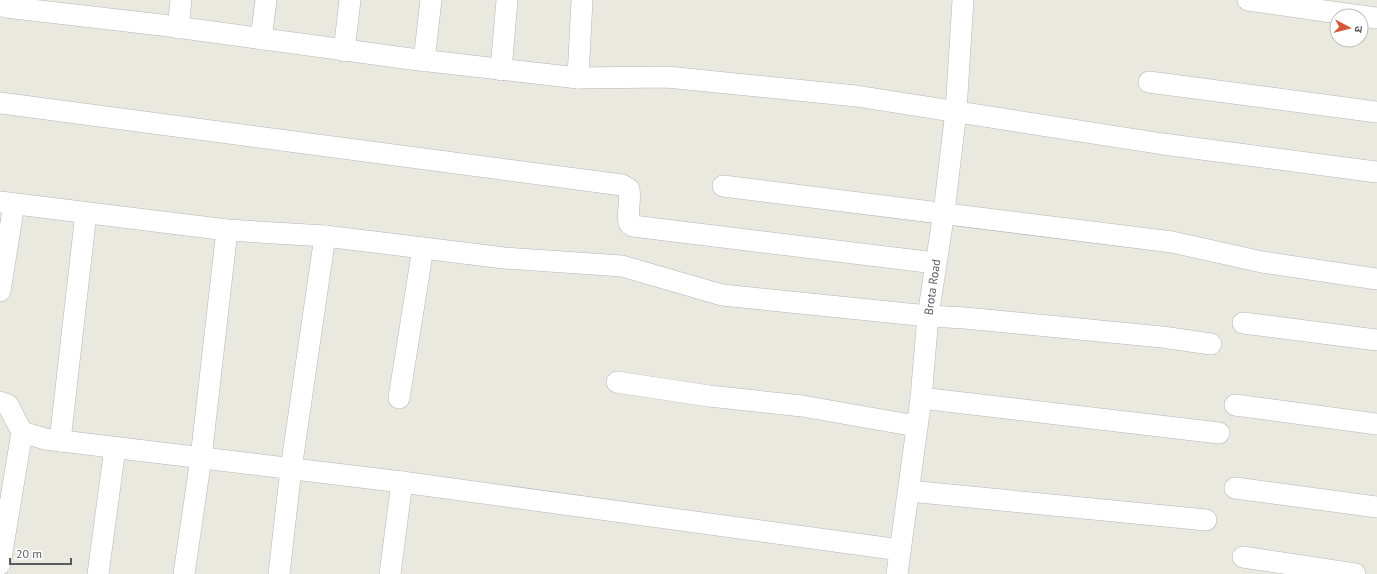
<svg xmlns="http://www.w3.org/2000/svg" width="1377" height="574" font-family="'PT Sans','Noto Sans Devanagari',sans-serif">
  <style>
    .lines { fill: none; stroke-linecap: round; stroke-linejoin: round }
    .minor-casing { stroke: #b3b5ba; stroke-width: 22 }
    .minor { stroke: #fff; stroke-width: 21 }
    .labels { text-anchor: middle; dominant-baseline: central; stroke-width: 3; stroke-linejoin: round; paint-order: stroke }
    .street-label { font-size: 12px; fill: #595b60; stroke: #fff }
  </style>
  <rect width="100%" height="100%" fill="#eae9e0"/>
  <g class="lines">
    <defs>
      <g id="minor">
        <path d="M1248,0L1360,16"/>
        <path d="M6,7L161,25L411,59L578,78L667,77L856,96L1163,144L1377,172"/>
        <path d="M1361,16L1377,18"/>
        <path d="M178,28L181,0"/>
        <path d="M261,39L266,0"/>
        <path d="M344,51L350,0"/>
        <path d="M424,61L431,0"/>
        <path d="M501,70L507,0"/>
        <path d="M578,78L582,0"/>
        <path d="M1149,82L1377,112"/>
        <path d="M0,103L622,185L629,189C631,201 627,211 629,223L633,226L935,263"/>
        <path d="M723,186L1172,242L1262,262L1377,279"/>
        <path d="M0,202L227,230L325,236L504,258L622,266L722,295L928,316L965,318L1162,337L1211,344"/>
        <path d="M0,291L14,204"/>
        <path d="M1243,323L1377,340"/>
        <path d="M617,382L709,396L802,406L916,426"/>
        <path d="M399,398L423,248"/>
        <path d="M921,398L1219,433"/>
        <path d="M0,402L8,405L22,432L0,564"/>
        <path d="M1235,405L1377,424"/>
        <path d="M22,432L45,439L402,482L900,550"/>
        <path d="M60,441L86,213"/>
        <path d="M1235,488L1377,507"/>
        <path d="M909,491L1206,520"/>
        <path d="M1243,557L1355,574"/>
        <path d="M98,574L115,448"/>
        <path d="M184,574L201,458L227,230"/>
        <path d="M279,574L291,469L325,236"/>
        <path d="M390,574L402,482"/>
        <path d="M897,574L921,398L928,316L944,212L956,111L963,0"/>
      </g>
    </defs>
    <use href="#minor" class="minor-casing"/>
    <use href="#minor" class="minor"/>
  </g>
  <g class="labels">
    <g class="street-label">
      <text transform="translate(932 287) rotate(-82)">Brota Road</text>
    </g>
  </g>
  <g transform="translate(1349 28) rotate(97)"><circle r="19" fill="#ffffff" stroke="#bdbdbf"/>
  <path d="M0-3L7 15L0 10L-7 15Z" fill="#d6583b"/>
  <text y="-6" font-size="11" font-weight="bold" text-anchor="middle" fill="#595b60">उ</text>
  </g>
  <path d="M10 558v6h61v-6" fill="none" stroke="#595b60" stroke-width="2"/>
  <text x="16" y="558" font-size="12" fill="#595b60" stroke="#ffffff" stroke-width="3" paint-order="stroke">20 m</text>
</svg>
